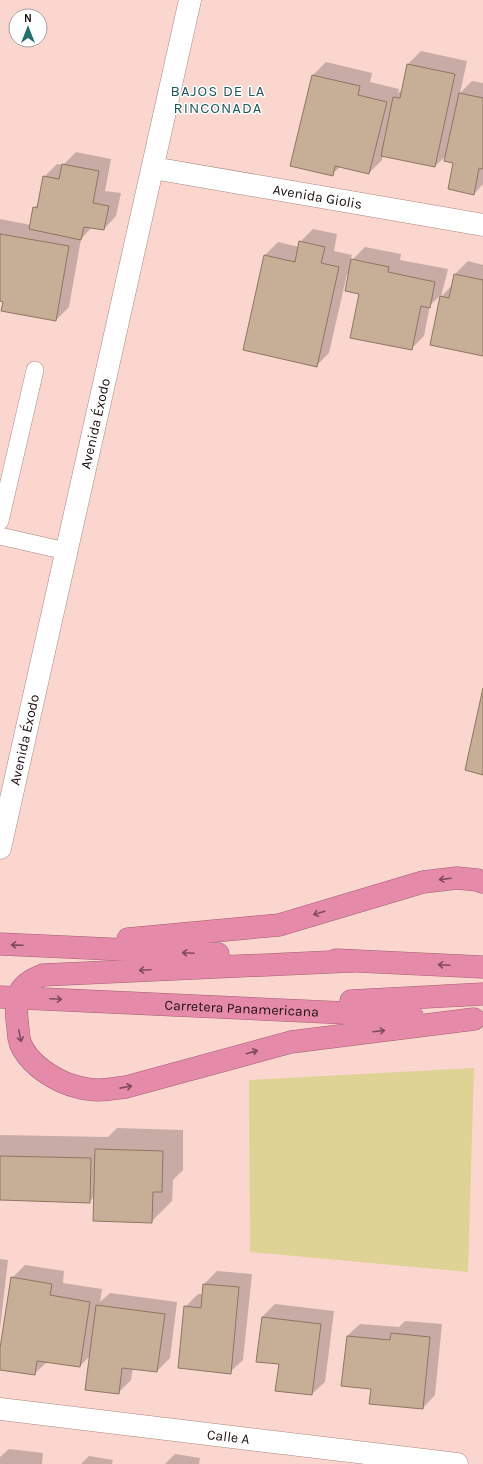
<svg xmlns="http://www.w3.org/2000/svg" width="483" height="1464" font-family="Karla,sans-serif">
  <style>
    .green { fill: #ded295 }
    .shadow { fill: #0003 }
    .building { fill: #c7ae97; stroke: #8d7661 }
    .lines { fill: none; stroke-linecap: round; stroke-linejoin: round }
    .lane-casing { stroke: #a98881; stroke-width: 18 }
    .street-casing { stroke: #a98881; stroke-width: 23 }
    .highway-casing { stroke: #9f5f73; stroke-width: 23 }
    .lane { stroke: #fff; stroke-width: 17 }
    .street { stroke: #fff; stroke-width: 22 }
    .highway { stroke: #e68aaa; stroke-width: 22 }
    .oneway { stroke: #804c5c }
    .labels { text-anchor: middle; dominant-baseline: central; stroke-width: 3; stroke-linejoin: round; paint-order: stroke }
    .street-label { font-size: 14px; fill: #1b0f0d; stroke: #fff }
    .neighbourhood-label { font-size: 15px; letter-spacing: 1px; fill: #1f5a5d; stroke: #fff }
  </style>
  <rect width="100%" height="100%" fill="#fbd6ce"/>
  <path class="green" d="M474,1068L468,1272L250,1252L249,1080Z"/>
  <g class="shadow">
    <path d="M421,51L467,61L460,93L472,81L483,83V184L474,194L454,162L447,155L435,166L383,155L382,160L369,173L341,166L332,174L292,165L313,75L326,62L372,73L370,82L399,89L398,93L403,89L408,64Z"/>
    <path d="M76,152L111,159L105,191L121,193L116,216L104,229L92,227L81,239L69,307L56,320L0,300V219L31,225L34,208L38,204L44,177L57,164L63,165Z"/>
    <path d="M313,229L337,234L334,251L352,255L350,262L365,247L401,254L400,260L448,269L441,297L452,285L455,274L468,261L483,265V355L431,344L442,294L430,305L424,336L411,349L360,293L349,274H347L329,353L316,366L244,350L265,255L278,242L299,247L300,242Z"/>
    <path d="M117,1128L183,1130V1170L173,1180L172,1201L151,1222L95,1196L89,1202L0,1199V1135L108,1137Z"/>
    <path d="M0,1259L8,1260L0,1329Z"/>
    <path d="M25,1265L64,1271L63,1283L102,1289L100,1302L110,1293L177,1302L170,1358L157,1371L133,1368L131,1380L118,1393L90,1356L80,1366L47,1362L34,1374L0,1369V1355L12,1278Z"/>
    <path d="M217,1271L252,1274L243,1360L230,1372L185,1307L198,1294H203L204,1284Z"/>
    <path d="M275,1304L334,1311L325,1382L312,1394L280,1364L262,1317Z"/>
    <path d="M405,1321L442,1324L435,1395L423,1408L372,1388L347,1336L360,1324L399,1327Z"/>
    <path d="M9,1449L43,1453L42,1464H0V1457Z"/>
    <path d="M175,1454L200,1458L199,1464H165Z"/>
    <path d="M89,1456L113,1460L112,1464H81Z"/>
  </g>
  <g class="building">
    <path d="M407,64L455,74L435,167L381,156L393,97L400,98Z"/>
    <path d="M312,75L360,86L358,95L387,102L369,174L335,166L333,176L290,166Z"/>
    <path d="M459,93L483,98V169L479,168L474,195L448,189L453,163L444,161Z"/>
    <path d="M62,164L99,171L93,203L109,206L104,230L84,227L81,240L29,229L33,207L37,208L43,176L59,179Z"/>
    <path d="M0,234L69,246L56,321L1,311L3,302L0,301Z"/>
    <path d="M299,241L325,247L321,263L339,267L317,367L243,350L264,255L295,262Z"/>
    <path d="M351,259L389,267L388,272L435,282L430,308L421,306L412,350L350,338L359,294L345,291Z"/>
    <path d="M454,274L483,280V356L430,345L440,296L449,298Z"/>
    <path d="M483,688V775L465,770Z"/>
    <path d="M95,1149L163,1151L162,1192H153L152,1223L93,1221Z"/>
    <path d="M0,1156L91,1158L90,1203L0,1200Z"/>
    <path d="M11,1277L52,1284L50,1295L90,1302L80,1367L37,1361L35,1375L0,1370V1348Z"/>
    <path d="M203,1284L239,1287L231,1374L178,1368L184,1306L201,1308Z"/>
    <path d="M96,1305L165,1314L157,1372L122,1368L119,1394L85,1390Z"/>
    <path d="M262,1317L321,1324L312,1395L275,1391L279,1364L256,1362Z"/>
    <path d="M391,1333L430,1337L423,1409L369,1404L371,1389L341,1386L347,1336L390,1340Z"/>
  </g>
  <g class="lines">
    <defs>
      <g id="lane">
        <path d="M0,521L35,370"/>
        <path d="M0,536L66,551"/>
      </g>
      <g id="street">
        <path id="s1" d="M153,168L483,225"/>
        <path id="s2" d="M0,848L190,0"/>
        <path id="s3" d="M0,1409L457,1464"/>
      </g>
      <g id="highway">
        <path d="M128,939L279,925L423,882L457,878L477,880L483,882"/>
        <path d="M0,944L218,954"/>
        <path d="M336,960L483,967"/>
        <path d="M352,961L43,975C19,984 15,995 17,1020C18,1026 18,1032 19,1038C22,1055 40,1070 55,1078C67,1085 85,1090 99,1090C108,1090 117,1088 126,1087L291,1042L474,1019"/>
        <path id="s4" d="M0,997L412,1016"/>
        <path d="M351,1001L483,994"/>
      </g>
    </defs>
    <use href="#lane" class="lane-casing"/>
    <use href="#street" class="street-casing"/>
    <use href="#highway" class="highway-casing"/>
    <use href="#lane" class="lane"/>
    <use href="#street" class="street"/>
    <use href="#highway" class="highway"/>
  </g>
  <defs><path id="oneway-shaft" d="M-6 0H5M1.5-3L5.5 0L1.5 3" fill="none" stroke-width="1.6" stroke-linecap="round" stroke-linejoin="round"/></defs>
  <g class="oneway">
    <use href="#oneway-shaft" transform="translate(445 879) rotate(173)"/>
    <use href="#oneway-shaft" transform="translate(319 913) rotate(163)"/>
    <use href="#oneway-shaft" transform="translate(17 945) rotate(-178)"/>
    <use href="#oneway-shaft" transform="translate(188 953) rotate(-177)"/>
    <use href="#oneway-shaft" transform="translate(444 965) rotate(-177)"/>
    <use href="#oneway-shaft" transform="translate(145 970) rotate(177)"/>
    <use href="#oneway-shaft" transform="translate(56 999) rotate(3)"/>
    <use href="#oneway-shaft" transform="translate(379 1031) rotate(-7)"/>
    <use href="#oneway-shaft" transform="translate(20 1036) rotate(78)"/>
    <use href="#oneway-shaft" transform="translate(252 1052) rotate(-16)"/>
    <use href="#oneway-shaft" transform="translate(126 1087) rotate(-11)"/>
  </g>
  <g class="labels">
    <g class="street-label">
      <text stroke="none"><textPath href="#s1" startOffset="167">Avenida Giolis</textPath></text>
      <text stroke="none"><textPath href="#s2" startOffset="435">Avenida Éxodo</textPath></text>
      <text stroke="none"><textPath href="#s2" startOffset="111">Avenida Éxodo</textPath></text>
      <text stroke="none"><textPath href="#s4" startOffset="242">Carretera Panamericana</textPath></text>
      <text stroke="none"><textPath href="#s3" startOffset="230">Calle A</textPath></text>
    </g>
    <g class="neighbourhood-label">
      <text x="218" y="91">BAJOS DE LA<tspan x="218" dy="17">RINCONADA</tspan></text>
    </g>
  </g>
  <g transform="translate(28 28)"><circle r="19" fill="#ffffff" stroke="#a49f9e"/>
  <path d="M0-3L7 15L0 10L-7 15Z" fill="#236f72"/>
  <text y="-6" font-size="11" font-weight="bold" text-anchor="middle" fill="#1b0f0d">N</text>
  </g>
</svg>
